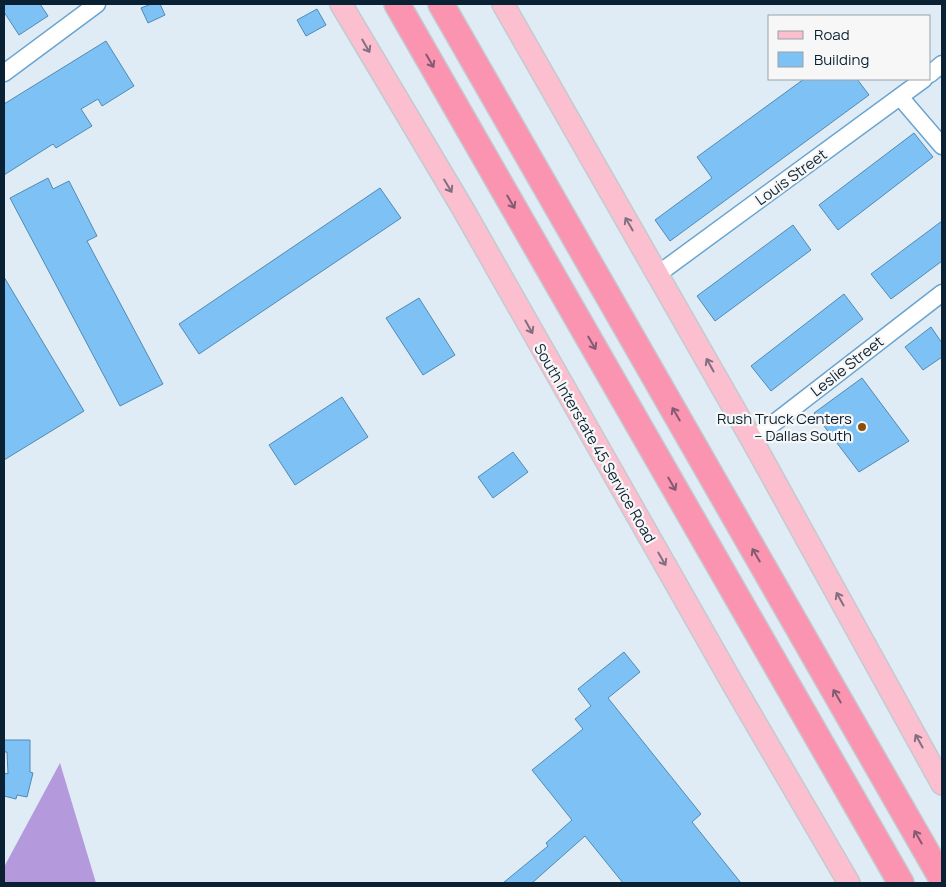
<svg xmlns="http://www.w3.org/2000/svg" width="946" height="887" font-family="Manrope,sans-serif">
  <style>
    .forest { fill: #b499dd }
    .building { fill: #7ec2f5; stroke: #508ab4 }
    .lines { fill: none; stroke-linecap: round; stroke-linejoin: round }
    .minor-casing { stroke: #69a4d0; stroke-width: 19 }
    .major-casing { stroke: #c4cace; stroke-width: 24 }
    .highway-casing { stroke: #c4cace; stroke-width: 28 }
    .minor { stroke: #fff; stroke-width: 16 }
    .major { stroke: #fcbfd0; stroke-width: 21 }
    .highway { stroke: #fa94b1; stroke-width: 25 }
    .oneway { stroke: #827081 }
    .oneway2 { stroke: #825a72 }
    .poi-dot { fill: #8b500c; stroke: #f7f7f7; stroke-width: 2 }
    .labels { text-anchor: middle; dominant-baseline: central; stroke-width: 4.5; stroke-linejoin: round; paint-order: stroke }
    .street-label { font-size: 15px; fill: #092132; stroke: #f7f7f7 }
    .poi-label { font-size: 15px; fill: #092132; stroke: #f7f7f7; text-anchor: end }
  </style>
  <rect width="100%" height="100%" fill="#e0ecf5"/>
  <path class="forest" d="M60,763L96,883H4V867Z"/>
  <g class="building">
    <path d="M4,4H40L48,16L19,35L4,12Z"/>
    <path d="M151,4H160L165,15L148,23L141,8Z"/>
    <path d="M317,9L326,25L306,36L297,20Z"/>
    <path d="M106,41L134,86L102,106L98,99L81,109L92,126L56,148L53,144L4,175V104Z"/>
    <path d="M804,79H857L869,95L670,241L655,220L712,178L697,157Z"/>
    <path d="M914,133L933,157L838,230L819,205Z"/>
    <path d="M48,178L53,189L69,181L97,236L87,241L163,384L120,406L10,198Z"/>
    <path d="M380,188L401,218L199,354L179,324Z"/>
    <path d="M942,221V261L891,299L871,274Z"/>
    <path d="M793,225L811,250L715,321L697,296Z"/>
    <path d="M4,277L84,411L4,460Z"/>
    <path d="M844,294L863,319L771,391L751,366Z"/>
    <path d="M419,298L455,355L423,375L386,318Z"/>
    <path d="M931,327L942,343V357L923,370L905,347Z"/>
    <path d="M862,378L909,441L859,472L814,413Z"/>
    <path d="M342,397L368,437L295,485L269,445Z"/>
    <path d="M513,452L528,472L493,498L478,477Z"/>
    <path d="M624,652L640,672L608,698L701,814L692,822L741,883H623L585,836L532,883H503L548,846L546,843L572,820L532,770L583,729L575,719L591,706L578,689Z"/>
    <path d="M4,740H30V772L33,773L27,797L17,795L16,799L4,796V773L8,774L7,752H4Z"/>
  </g>
  <g class="lines">
    <defs>
      <g id="minor">
        <path d="M4,73L97,4"/>
        <path d="M930,74L942,64"/>
        <path d="M900,97L942,146"/>
        <path d="M658,274L924,79"/>
        <path d="M752,440L942,293"/>
      </g>
      <g id="major">
        <path d="M341,4L463,209L734,686L849,883"/>
        <path d="M503,4L752,440L942,784"/>
      </g>
      <g id="highway">
        <path d="M397,4L901,883"/>
        <path d="M441,4L942,879"/>
      </g>
    </defs>
    <use href="#minor" class="minor-casing"/>
    <use href="#major" class="major-casing"/>
    <use href="#highway" class="highway-casing"/>
    <use href="#minor" class="minor"/>
    <use href="#major" class="major"/>
    <use href="#highway" class="highway"/>
  </g>
  <defs><path id="oneway-shaft" d="M-6 0H5M1.5-3L5.5 0L1.5 3" fill="none" stroke-width="1.6" stroke-linecap="round" stroke-linejoin="round" transform="scale(1.25)"/></defs>
  <g class="oneway">
    <use href="#oneway-shaft" transform="translate(366 46) rotate(60)"/>
    <use href="#oneway-shaft" transform="translate(448 186) rotate(59)"/>
    <use href="#oneway-shaft" transform="translate(629 224) rotate(-120)"/>
    <use href="#oneway-shaft" transform="translate(529 327) rotate(61)"/>
    <use href="#oneway-shaft" transform="translate(710 365) rotate(-119)"/>
    <use href="#oneway-shaft" transform="translate(662 559) rotate(60)"/>
    <use href="#oneway-shaft" transform="translate(840 599) rotate(-119)"/>
    <use href="#oneway-shaft" transform="translate(919 741) rotate(-119)"/>
  </g>
  <g class="oneway2">
    <use href="#oneway-shaft" transform="translate(430 61) rotate(60)"/>
    <use href="#oneway-shaft" transform="translate(511 202) rotate(60)"/>
    <use href="#oneway-shaft" transform="translate(592 343) rotate(60)"/>
    <use href="#oneway-shaft" transform="translate(676 414) rotate(-120)"/>
    <use href="#oneway-shaft" transform="translate(672 484) rotate(60)"/>
    <use href="#oneway-shaft" transform="translate(756 555) rotate(-120)"/>
    <use href="#oneway-shaft" transform="translate(837 696) rotate(-120)"/>
    <use href="#oneway-shaft" transform="translate(918 837) rotate(-120)"/>
  </g>
  <circle class="poi-dot" cx="862" cy="427" r="5"/>
  <g class="labels">
    <g class="street-label">
      <text transform="translate(791 177) rotate(-36)">Louis Street</text>
      <text transform="translate(847 366) rotate(-38)">Leslie Street</text>
      <text transform="translate(595 443) rotate(60)">South Interstate 45 Service Road</text>
    </g>
    <g class="poi-label">
      <text x="852" y="418">Rush Truck Centers<tspan x="852" dy="17">– Dallas South</tspan></text>
    </g>
  </g>
  <rect width="946" height="887" fill="none" stroke="#092132" stroke-width="10"/>
  <rect x="768" y="15" width="162" height="65" fill="#f7f7f7" stroke="#98a1a8"/>
  <rect x="778" y="31" width="25" height="8" fill="#fcbfd0" stroke="#98a1a8"/>
  <text x="814" y="40" font-size="15" fill="#092132">Road</text>
  <rect x="778" y="52" width="25" height="15" fill="#7ec2f5" stroke="#98a1a8"/>
  <text x="814" y="65" font-size="15" fill="#092132">Building</text>
</svg>
